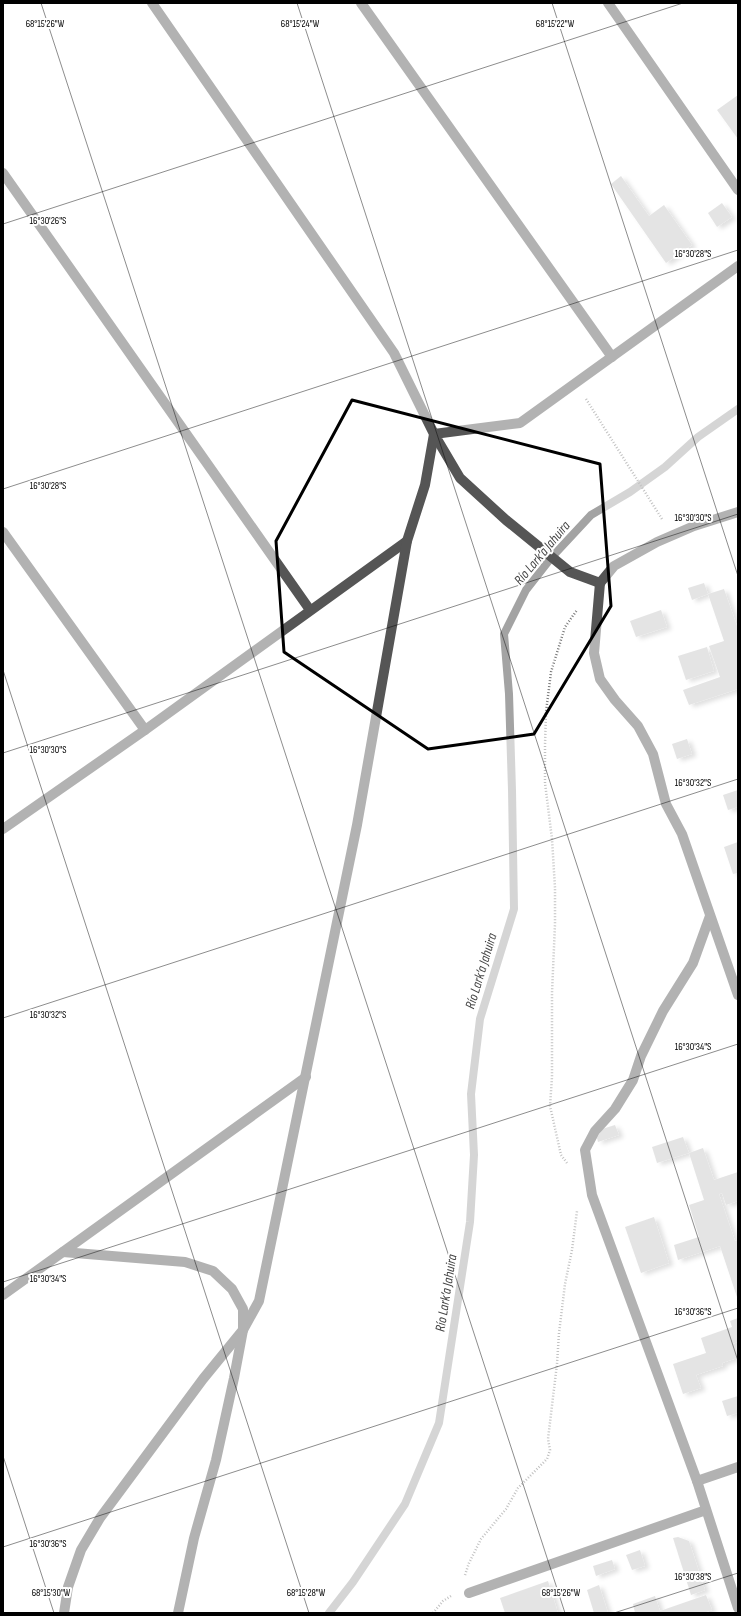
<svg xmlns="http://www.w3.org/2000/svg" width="741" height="1616" font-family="'Sofia Sans Condensed',sans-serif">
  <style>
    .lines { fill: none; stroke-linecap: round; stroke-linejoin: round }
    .stream { stroke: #a3a3a3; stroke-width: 8 }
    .building { fill: #c4c4c4; filter: url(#shadow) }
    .path { stroke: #777; stroke-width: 2.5; stroke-dasharray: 1 2; stroke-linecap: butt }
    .minor { stroke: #555; stroke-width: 10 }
    .marked { fill: none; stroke: #000; stroke-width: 3; stroke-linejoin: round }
    .ticks { fill: none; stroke: #000; stroke-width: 1; stroke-opacity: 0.45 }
    .labels { text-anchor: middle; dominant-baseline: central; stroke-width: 4; stroke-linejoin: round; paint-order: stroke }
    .water-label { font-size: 14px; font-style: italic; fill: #444; stroke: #fff }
    .ticks-label { font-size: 10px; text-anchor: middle; fill: #000; stroke: #fff; stroke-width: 4; stroke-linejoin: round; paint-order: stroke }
  </style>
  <defs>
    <filter id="shadow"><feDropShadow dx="4.5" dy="2.5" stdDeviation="2" flood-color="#0004"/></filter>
  </defs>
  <rect width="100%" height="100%" fill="#fff"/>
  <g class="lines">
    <path class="stream" d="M329,1613L353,1582L405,1504L439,1423L470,1222L474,1155L471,1094L480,1019L514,909L512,790L509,694L504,634L526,590L551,558L591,515L630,492L665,467L698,437L738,409"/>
  </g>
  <g class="building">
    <path d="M738,95V139L717,110Z"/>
    <path d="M621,176L649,216L664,205L692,245L666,263L611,184Z"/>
    <path d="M722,203L732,217L717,227L708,213Z"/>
    <path d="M704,583L708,594L724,589L738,629V689L689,705L683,690L720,677L709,646L724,641L708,594L692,600L688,588Z"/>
    <path d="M661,610L667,627L636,637L630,621Z"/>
    <path d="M707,647L714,671L686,680L678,656Z"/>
    <path d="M687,739L692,754L677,759L672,744Z"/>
    <path d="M738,790V807L728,810L723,795Z"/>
    <path d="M738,842V873L733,874L724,847Z"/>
    <path d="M615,1125L619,1135L598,1142L597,1138L602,1129Z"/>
    <path d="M683,1137L689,1153L657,1163L652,1147Z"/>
    <path d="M703,1148L714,1180L738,1172V1196H737L738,1201L726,1205L722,1193L719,1194L735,1241L738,1240V1300L720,1246L678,1260L674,1245L699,1237L689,1205L704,1200L689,1153Z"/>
    <path d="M654,1217L669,1263L641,1273L625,1227Z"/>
    <path d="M738,1318V1342L732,1344L737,1358L722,1363L723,1366L696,1375L701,1388L683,1394L673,1364L706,1353L701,1338L732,1327L730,1321Z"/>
    <path d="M738,1396V1413L727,1416L722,1401Z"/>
    <path d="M678,1537L689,1541L705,1590L691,1595L673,1538Z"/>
    <path d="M640,1550L645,1566L632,1570L626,1555Z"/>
    <path d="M612,1560L615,1569L596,1576L593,1566Z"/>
    <path d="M548,1581L558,1613H505L500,1598Z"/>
    <path d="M599,1585L608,1613H594L587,1590Z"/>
    <path d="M706,1595L712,1610L703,1613H635L633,1604L655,1596L660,1611Z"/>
  </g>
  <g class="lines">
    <g class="path">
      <path d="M586,399L662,519"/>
      <path d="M567,1163L561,1155L550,1106L552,1077V993L555,924V888L552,839L545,783V745L546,712L551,672L565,627L577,610"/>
      <path d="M465,1575L469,1563L481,1539L506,1509L518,1488L547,1459L550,1450L548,1439L557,1364L559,1333L565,1284L572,1250L577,1211"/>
      <path d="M433,1613L443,1601L451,1596"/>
    </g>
    <g class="minor">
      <path d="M361,3L612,357"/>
      <path d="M608,3L738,190"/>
      <path d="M3,173L310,610"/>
      <path d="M3,532L145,730"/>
      <path d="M600,583L570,572L506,520L460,478L434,434L520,423L738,266"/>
      <path d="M600,583L594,653L600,679L615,700L638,726L653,754L666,804L682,834L738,995"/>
      <path d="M600,583L614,566L657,542L694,526L738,512"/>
      <path d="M3,829L145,730L407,541"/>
      <path d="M710,916L693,963L663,1011L641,1056L633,1080L615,1109L595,1131L585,1150L592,1195L697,1481L738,1608"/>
      <path d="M63,1252L185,1262L213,1271L232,1289L243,1309V1330L234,1378L216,1460L194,1538L178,1613"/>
      <path d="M3,1295L306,1077"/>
      <path d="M697,1481L738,1467"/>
      <path d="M469,1593L706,1510"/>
      <path d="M64,1613L68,1587L81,1550L100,1518L203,1379L243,1330L259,1301L357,825L407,541L425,485L434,434L394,353L152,3"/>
    </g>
  </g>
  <path d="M0 0H741V1616H0ZM352,400L600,464L611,606L534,734L428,749L284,652L276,541Z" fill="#fff" fill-opacity=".55" fill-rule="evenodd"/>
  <path class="marked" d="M352,400L600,464L611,606L534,734L428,749L284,652L276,541Z"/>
  <path class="ticks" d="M41,3L565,1613M297,3L738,1361M552,3L738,576M3,224L683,3M3,489L738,250M3,670L309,1613M3,753L738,514M3,1018L738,779M3,1282L738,1044M3,1456L54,1613M3,1547L738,1308M614,1613L738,1573"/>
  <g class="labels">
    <g class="water-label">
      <text transform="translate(542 553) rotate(-50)">Río Lark’a Jahuira</text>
      <text transform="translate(481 971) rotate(-73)">Río Lark’a Jahuira</text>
      <text transform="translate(446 1293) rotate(-81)">Río Lark’a Jahuira</text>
    </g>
  </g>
  <g class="ticks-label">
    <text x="45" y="27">68°15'26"W</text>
    <text x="300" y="27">68°15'24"W</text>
    <text x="555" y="27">68°15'22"W</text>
    <text x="48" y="224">16°30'26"S</text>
    <text x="693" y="257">16°30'28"S</text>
    <text x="48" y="489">16°30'28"S</text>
    <text x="693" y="521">16°30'30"S</text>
    <text x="48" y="753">16°30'30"S</text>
    <text x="693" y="786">16°30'32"S</text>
    <text x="48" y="1018">16°30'32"S</text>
    <text x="693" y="1050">16°30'34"S</text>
    <text x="48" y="1282">16°30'34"S</text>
    <text x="693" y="1315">16°30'36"S</text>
    <text x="48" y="1547">16°30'36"S</text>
    <text x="693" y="1580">16°30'38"S</text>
    <text x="51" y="1596">68°15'30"W</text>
    <text x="306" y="1596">68°15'28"W</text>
    <text x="561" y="1596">68°15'26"W</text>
  </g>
  <rect width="741" height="1616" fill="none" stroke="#000000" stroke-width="8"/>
</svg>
